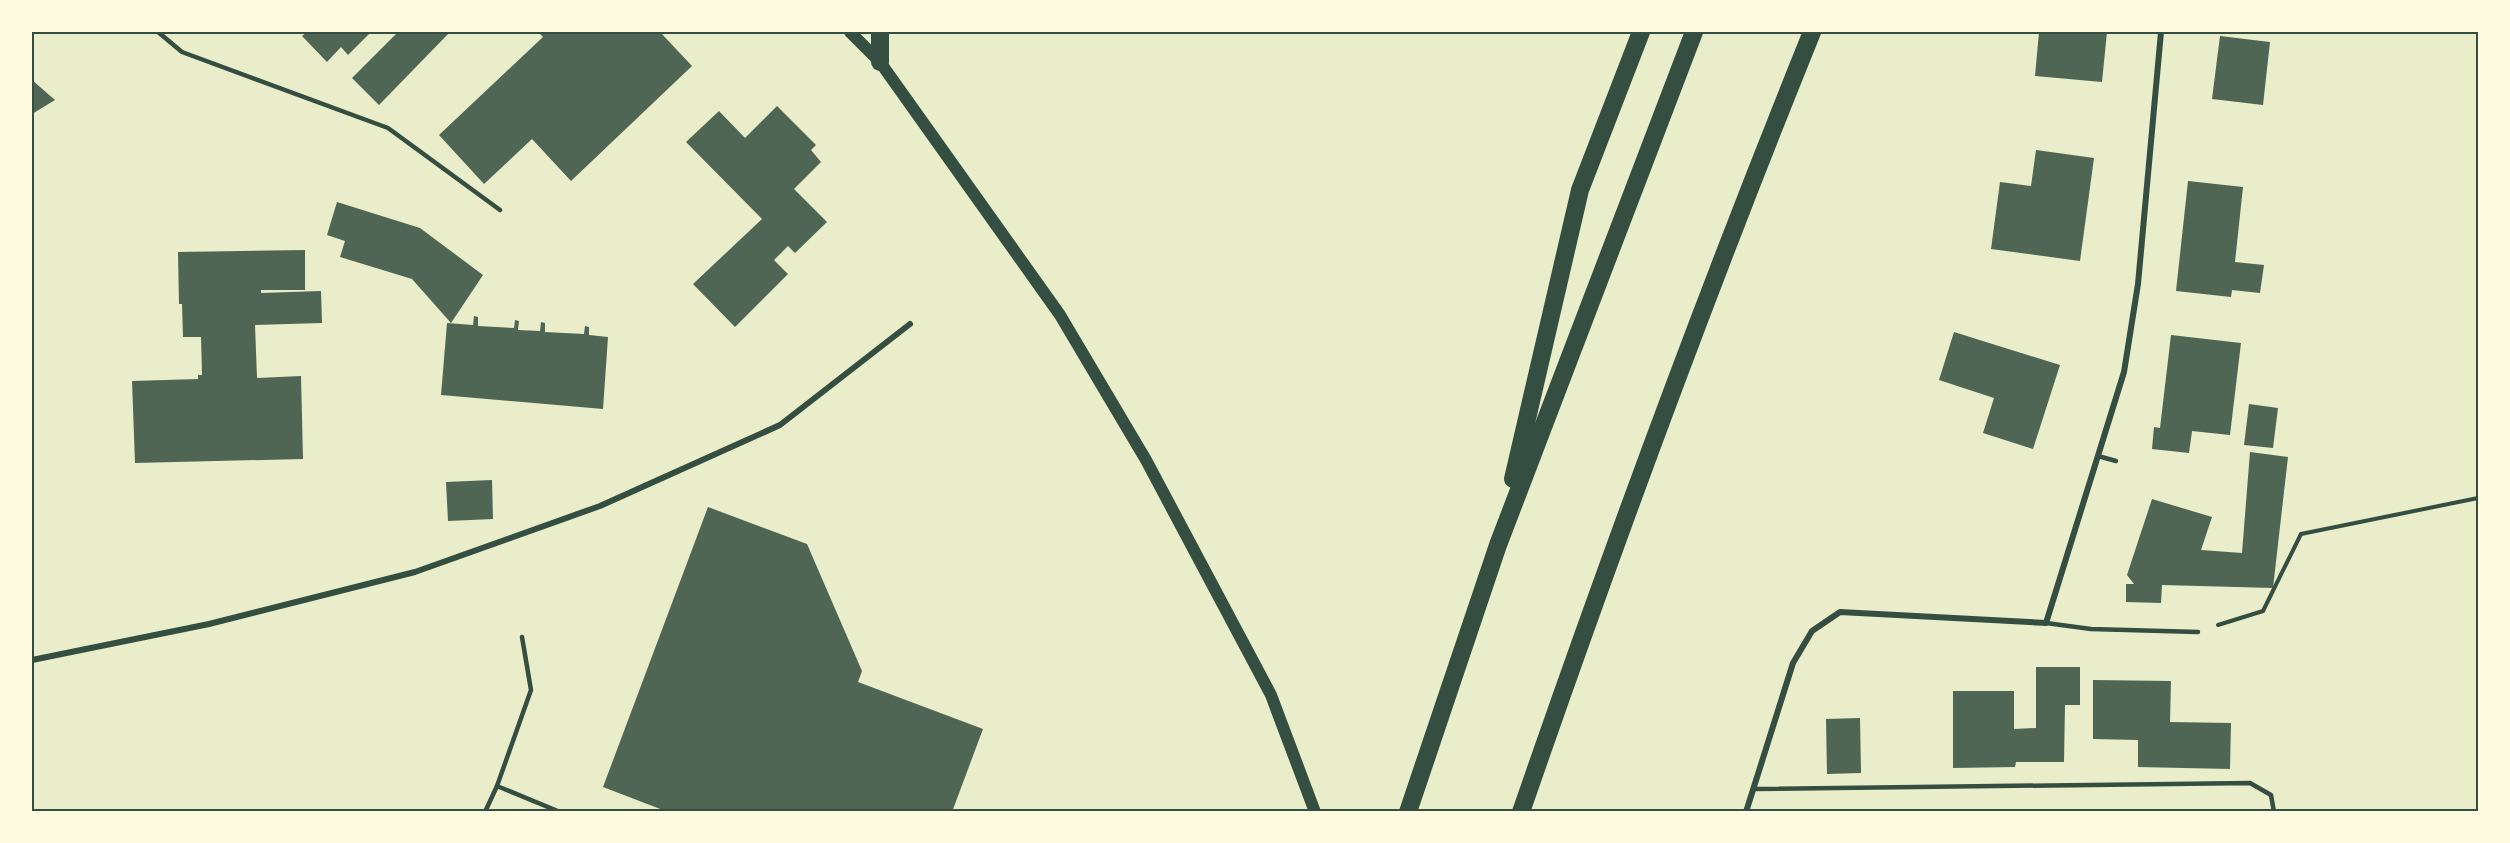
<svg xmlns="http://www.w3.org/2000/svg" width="2510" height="843" font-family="'Times New Roman',serif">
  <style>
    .building { fill: #4f6655 }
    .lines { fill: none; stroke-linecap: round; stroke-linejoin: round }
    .path { stroke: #344e41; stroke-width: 4 }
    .service { stroke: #344e41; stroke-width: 4.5 }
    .minor { stroke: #344e41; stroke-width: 6 }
    .secondary { stroke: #344e41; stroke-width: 12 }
    .motorway { stroke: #344e41; stroke-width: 18 }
    .neatline { fill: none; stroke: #344e41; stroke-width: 2 }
  </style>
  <rect width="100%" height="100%" fill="#e9edc9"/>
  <g class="building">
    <path d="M307,32H371L348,55L341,47L327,62L302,36Z"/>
    <path d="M398,32H450L379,105L352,78Z"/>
    <path d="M538,32H660L692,66L571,181L532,139L484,184L439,135L543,37Z"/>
    <path d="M2039,32H2107L2102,82L2035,76Z"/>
    <path d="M2220,36L2270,42L2263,105L2212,99Z"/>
    <path d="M32,80L55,100L32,114Z"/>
    <path d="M777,106L816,145L811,150L821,162L794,189L827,222L795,253L788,246L774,260L788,274L735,327L693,284L762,219L686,142L719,111L745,138Z"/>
    <path d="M2036,150L2094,158L2080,261L1991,249L2000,182L2031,186Z"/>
    <path d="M2188,181L2243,187L2235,262L2264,265L2260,293L2232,290L2231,297L2176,291Z"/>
    <path d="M337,202L420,228L483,275L451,323L412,279L340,257L345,241L327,235Z"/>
    <path d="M305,250V290H261V293L321,291L322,323L255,325L257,378L301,376L303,459L135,463L132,381L198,379V375H202L201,337H183L182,304H179L178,252Z"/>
    <path d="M474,316L478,317V326L514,328L515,320L519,321L518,330L540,331L541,322L545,323V332L584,334L585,326L589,327V335L608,337L603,409L441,395L447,323L473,325Z"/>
    <path d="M1954,332L2060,365L2033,449L1983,433L1994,398L1939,380Z"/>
    <path d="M2171,335L2241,343L2230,435L2192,431L2189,453L2152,449L2154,427L2160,428Z"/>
    <path d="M2249,404L2278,408L2273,448L2244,445Z"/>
    <path d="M2250,452L2288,457L2273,588L2162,585L2161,603L2126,602V584H2134L2127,575L2152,499L2212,517L2201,550L2242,553Z"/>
    <path d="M492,480L493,519L448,521L446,482Z"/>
    <path d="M708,507L807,544L862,671L858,682L983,729L952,812H668L603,787Z"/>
    <path d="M2036,667H2080V705H2065L2064,762H2016L2015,767L1953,768V691H2014V729L2036,728Z"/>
    <path d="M2093,680L2171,681L2170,722L2231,723L2230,769L2138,767V740L2093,739Z"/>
    <path d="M1860,718L1861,773L1827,774L1826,719Z"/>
  </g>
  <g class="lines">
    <path class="path" d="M2218,625L2263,611L2301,534L2478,498"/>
    <g class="service">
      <path d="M158,32L182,52L388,128L500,210"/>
      <path d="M2098,456L2116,461"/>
      <path d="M2046,623L2091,629L2198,632"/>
      <path d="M497,786L531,690L522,637"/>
      <path d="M1753,789L2250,783L2271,795L2274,812"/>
      <path d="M485,812L497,786L560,812"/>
    </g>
    <g class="minor">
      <path d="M32,660L209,624L415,572L600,506L780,425L910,324"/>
      <path d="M1746,812L1793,663L1812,631L1840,612L2046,623L2124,372L2138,284L2161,32"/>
    </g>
    <path class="secondary" d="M850,32L880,62L1060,315L1146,460L1271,695L1315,812"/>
    <g class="motorway">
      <path d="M880,32V62"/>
      <path d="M1513,479L1580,190L1641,32"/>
      <path d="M1408,812L1498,545L1694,32"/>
      <path d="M1521,812C1612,549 1708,289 1812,32"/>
    </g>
  </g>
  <rect width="2510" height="843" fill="none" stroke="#fefae0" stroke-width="66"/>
  <rect x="33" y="33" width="2444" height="777" class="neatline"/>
</svg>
